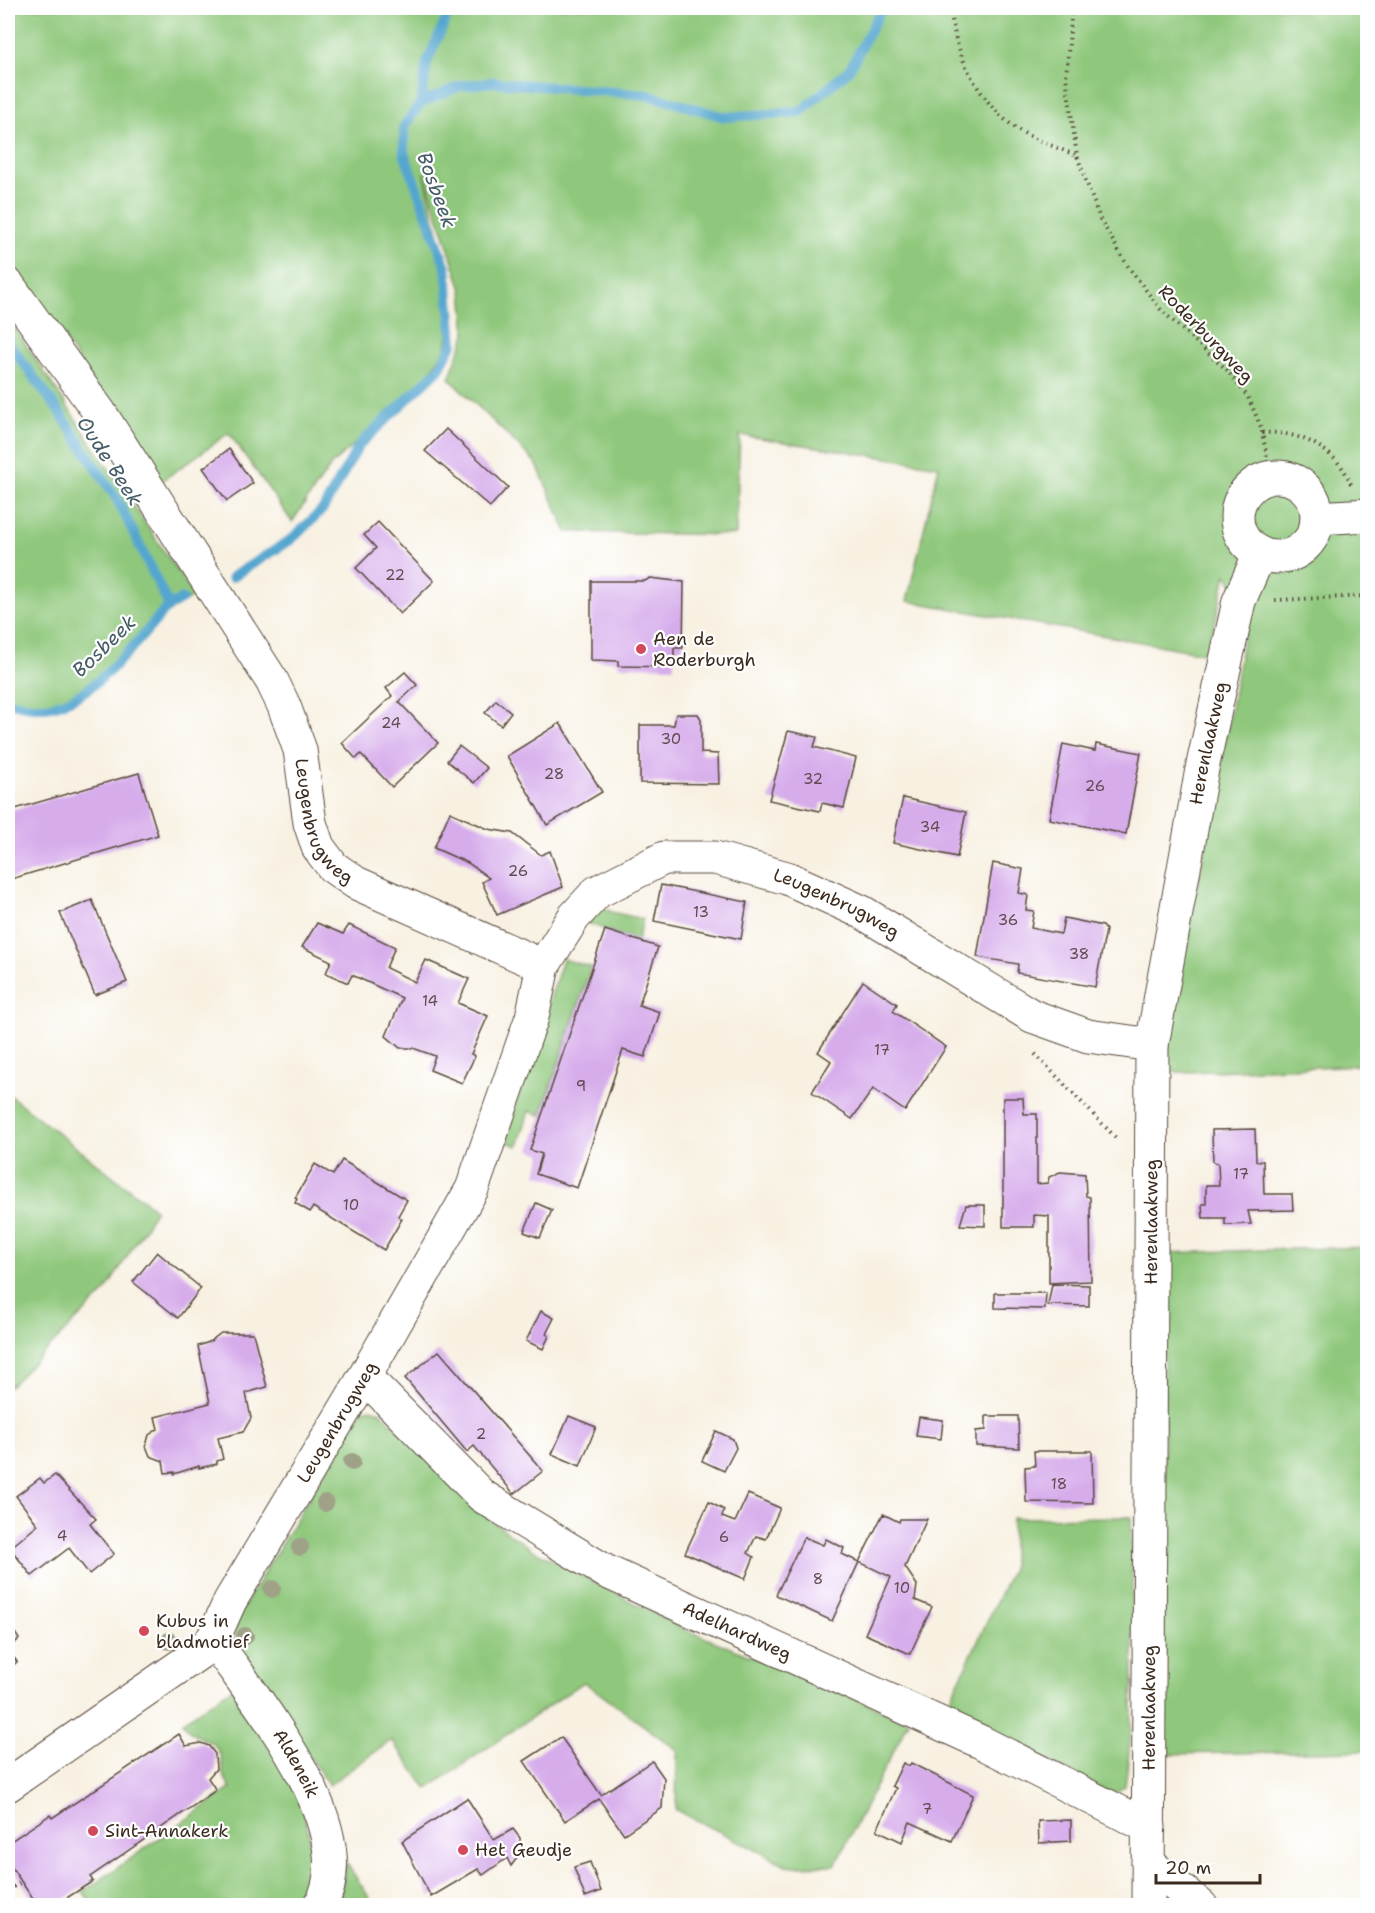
<svg xmlns="http://www.w3.org/2000/svg" width="1375" height="1913" font-family="'Shantell Sans',sans-serif">
  <style>
    .green { fill: #8fc87b; stroke: #65794c; stroke-width: 1.5 }
    .lines { fill: none; stroke-linecap: round; stroke-linejoin: round }
    .stream { stroke: #54a6cf; stroke-width: 10 }
    .building { fill: #d6aceb }
    .minor-casing { stroke: #57483b; stroke-width: 35 }
    .path { stroke: #57483b; stroke-width: 4; stroke-dasharray: 1.5 4.5; stroke-linecap: butt }
    .minor { stroke: #fff; stroke-width: 33 }
    .tree { fill: #a0a288 }
    .poi-dot { fill: #d1495b; stroke: #fff; stroke-width: 2 }
    .labels { text-anchor: middle; dominant-baseline: central; stroke-width: 4.5; stroke-linejoin: round; paint-order: stroke }
    .number-label { font-size: 15px; fill: #624a51 }
    .street-label { font-size: 18px; fill: #3b2a1e; stroke: #fff }
    .poi-label { font-size: 18px; fill: #3b2a1e; stroke: #fff; text-anchor: start }
    .water-label { font-size: 20px; font-style: italic; fill: #455c65; stroke: #fff }
  </style>
  <rect width="100%" height="100%" fill="#fff"/>
  <filter id="ink" filterUnits="userSpaceOnUse"><feTurbulence type="fractalNoise" baseFrequency=".0167" numOctaves="2"/><feDisplacementMap in="SourceGraphic" scale="12" xChannelSelector="R" yChannelSelector="G"/><feConvolveMatrix kernelMatrix="1 2 1 2 8 2 1 2 1" color-interpolation-filters="sRGB"/></filter>
  <filter id="wash" filterUnits="userSpaceOnUse"><feTurbulence type="fractalNoise" baseFrequency=".008" numOctaves="4" result="noise"/><feDisplacementMap in="SourceGraphic" scale="24" xChannelSelector="R" yChannelSelector="G"/><feGaussianBlur stdDeviation="1.35" result="paint"/><feColorMatrix in="noise" values="0 0 0 0 0 0 0 0 0 0 0 0 0 0 0 0 0 1.4 0 .05"/><feComposite in="paint" operator="in"/></filter>
  <g filter="url(#wash)">
    <rect width="100%" height="100%" fill="#f8f1e2"/>
    <g class="green">
      <path d="M8,8H1367V1065L1164,1073L1171,1009L1209,831L1249,607L1226,574L1208,654L907,601L939,466L740,435L736,535L567,532L536,463L449,378L466,334L462,290L424,172L453,298L446,348L422,385L332,464L292,522L229,433L159,483L46,311L8,259Z"/>
      <path d="M8,318L194,596L146,626L113,663L73,699L36,706L8,700Z"/>
      <path d="M601,906L611,912L643,919L637,941L587,923Z"/>
      <path d="M563,959L591,967L541,1115L529,1111L518,1146L504,1141Z"/>
      <path d="M8,1094L156,1210L105,1292L9,1387Z"/>
      <path d="M1367,1247V1751L1164,1754V1253Z"/>
      <path d="M371,1408L379,1411L498,1525L533,1550L684,1629L909,1721L835,1865L788,1866L676,1810L677,1750L584,1682L427,1789L392,1740L329,1785L239,1656L234,1643L238,1616L362,1410Z"/>
      <path d="M1131,1517C1132,1606 1138,1698 1125,1786L1115,1793L1105,1791L946,1708L1012,1569V1518Z"/>
      <path d="M232,1688C272,1752 337,1826 300,1905H93L83,1892L231,1788L223,1775L221,1757L214,1744L191,1733L182,1722Z"/>
      <path d="M346,1862L374,1905L339,1906Z"/>
    </g>
    <g class="lines">
      <g class="stream">
        <path d="M421,103L427,62L451,8"/>
        <path d="M8,342L58,410L118,501L169,606"/>
        <path d="M232,577L292,539L323,509L360,444L439,369L453,343L446,267L404,153V126L421,103L460,86L494,82L648,95L725,117L800,112L849,70L882,8"/>
        <path d="M8,702C18,704 29,708 40,707C91,707 136,640 169,606L182,599"/>
      </g>
    </g>
    <g id="blocks">
      <g class="building">
        <path d="M446,429L508,487L490,507L425,451Z"/>
        <path d="M229,449L253,483L227,501L203,468Z"/>
        <path d="M378,522L434,581L400,614L356,568L376,548L364,535Z"/>
        <path d="M650,578L684,582L683,648H674V667L618,666V661L591,660V581H645Z"/>
        <path d="M405,672L417,685L399,702L438,743L392,787L361,754L356,759L342,743L392,696L386,688Z"/>
        <path d="M496,700L511,712L501,725L485,713Z"/>
        <path d="M676,714H698L701,719V753L718,754L719,784L640,783V725H674Z"/>
        <path d="M560,723L602,792L547,825L507,756Z"/>
        <path d="M788,731L817,737L814,747L856,758L844,808L822,803L820,811L769,800Z"/>
        <path d="M1063,744L1095,751L1096,744L1141,753L1126,834L1049,819Z"/>
        <path d="M459,746L487,768L474,783L447,761Z"/>
        <path d="M139,773L158,835L8,880V811Z"/>
        <path d="M903,798L966,812L957,857L893,843Z"/>
        <path d="M450,812L488,829L512,833L541,855L550,851L563,887L497,915L482,882L489,878L468,863L434,848Z"/>
        <path d="M993,863L1023,869L1019,893L1028,895L1026,910L1034,911L1031,928L1061,934L1064,918L1103,926L1106,930L1095,987L1017,973L1018,964L977,957Z"/>
        <path d="M661,885L747,902L741,939L654,921Z"/>
        <path d="M92,900L127,982L95,995L60,913Z"/>
        <path d="M317,923L343,934L349,925L395,947L386,968L415,982L426,960L469,979L458,1003L488,1016L471,1054L475,1056L462,1083L430,1070L435,1056L413,1048H400L386,1036L402,998L352,975L348,983L326,973L331,961L302,947Z"/>
        <path d="M605,930L658,947L639,1005L660,1012L645,1057L623,1050L577,1188L536,1174L542,1154L530,1150Z"/>
        <path d="M863,981L897,1004L893,1011L946,1047L905,1111L873,1089L852,1119L812,1092L831,1061L818,1052Z"/>
        <path d="M1003,1098H1023L1024,1114H1037V1184L1048,1183L1049,1177L1060,1172L1085,1174L1086,1196L1090,1197L1091,1281L1049,1283V1216L1034,1215V1227H1003Z"/>
        <path d="M1255,1129L1256,1161H1263L1264,1194H1292L1293,1210L1248,1211L1251,1224L1225,1225V1218H1203L1202,1204H1206V1185H1219L1218,1163L1213,1162L1212,1130Z"/>
        <path d="M342,1160L407,1200L398,1216L402,1219L384,1250L313,1207L310,1212L295,1203L297,1199L295,1198L315,1164L333,1175Z"/>
        <path d="M536,1203L552,1210L540,1238L524,1232Z"/>
        <path d="M966,1205H985V1226L960,1225Z"/>
        <path d="M157,1252L201,1288L178,1318L133,1282Z"/>
        <path d="M1052,1284L1089,1285V1306L1048,1305Z"/>
        <path d="M995,1293H1046L1045,1309L995,1308Z"/>
        <path d="M541,1311L554,1318L546,1334L549,1336L543,1349L526,1341Z"/>
        <path d="M221,1333H253L267,1387L246,1393L251,1418L243,1432L218,1438L223,1459L217,1461V1464L199,1468V1466L174,1474V1472L165,1473L163,1461L150,1456L146,1446L149,1435L158,1429L155,1417L210,1403L198,1346L209,1342Z"/>
        <path d="M439,1351L543,1471L514,1494L474,1446L467,1452L405,1378Z"/>
        <path d="M569,1416L596,1427L580,1466L552,1454Z"/>
        <path d="M986,1416H1018L1019,1448L976,1446V1431L986,1430Z"/>
        <path d="M919,1417L943,1420L941,1439L916,1436Z"/>
        <path d="M716,1431L733,1439L736,1448L724,1471L702,1461Z"/>
        <path d="M1034,1451H1092L1093,1503L1026,1502L1025,1467L1035,1466Z"/>
        <path d="M55,1475L96,1519L90,1524L114,1554L89,1574L69,1548L32,1576L10,1548L38,1525L16,1496L40,1478L44,1483Z"/>
        <path d="M748,1494L780,1508L766,1539L756,1536L748,1553L754,1557L745,1579L685,1553L709,1502L724,1510L722,1517L735,1522Z"/>
        <path d="M883,1514L899,1522L900,1519H927L905,1567L917,1585L915,1600L932,1607L910,1654L865,1634L891,1577L859,1562Z"/>
        <path d="M804,1537L823,1545L826,1539L844,1548L842,1554L859,1562L832,1621L776,1595Z"/>
        <path d="M8,1622L19,1639L8,1649L17,1662L8,1670Z"/>
        <path d="M179,1734L186,1746L201,1743L209,1746L215,1754L216,1769L208,1778L216,1790L90,1877L93,1881L56,1905H37L8,1862V1843L50,1815L52,1818Z"/>
        <path d="M561,1737L601,1795L652,1761L664,1778L662,1808L624,1834L599,1799L565,1821L524,1761Z"/>
        <path d="M903,1763L909,1766L911,1763L973,1795L952,1841L910,1822L902,1842L877,1830L896,1788L892,1786Z"/>
        <path d="M467,1798L494,1840L513,1829L520,1838V1854L511,1866L507,1858L483,1875L478,1869L431,1897L402,1841Z"/>
        <path d="M1071,1820V1841L1039,1843L1038,1821Z"/>
        <path d="M590,1862L601,1891L585,1897L574,1867Z"/>
      </g>
    </g>
  </g>
  <g filter="url(#ink)">
    <use href="#blocks" fill-opacity="0" stroke="#57483b" stroke-width="1.5"/>
    <g class="lines">
      <defs>
        <g id="minor">
          <path id="s1" d="M8,285L100,413L272,681L284,706L300,750L310,823L318,847L333,867L356,883L543,966"/>
          <circle cx="1277" cy="517" r="40"/>
          <path d="M1317,518L1368,515"/>
          <path id="s2" d="M362,1381L377,1389L482,1496L605,1571L981,1742L1149,1827"/>
          <path id="s3" d="M213,1639C254,1699 365,1829 320,1906"/>
          <path id="s4" d="M8,1785L199,1653L213,1639L230,1601L362,1381L472,1189L532,1017L543,966L574,917L597,892L664,858H715L787,878L862,912L1032,1016L1088,1036L1152,1045"/>
          <path d="M1148,1863L1201,1906"/>
          <path id="s5" d="M1148,1906L1152,1045L1202,769L1239,601L1260,553"/>
        </g>
      </defs>
      <use href="#minor" class="minor-casing"/>
      <g class="path">
        <path d="M518,8H519"/>
        <path d="M951,8C953,54 982,108 1022,132C1039,142 1060,148 1077,156"/>
        <path d="M1072,8L1066,77L1077,156L1100,219L1127,265L1161,310L1227,370L1248,397L1261,427L1271,477"/>
        <path d="M1262,433C1299,430 1337,449 1351,484"/>
        <path d="M1275,600L1368,596"/>
        <path d="M1035,1054L1117,1139"/>
        <path d="M8,1890L21,1882"/>
      </g>
      <use href="#minor" class="minor"/>
    </g>
    <g class="tree">
      <circle cx="352" cy="1462" r="9"/>
      <circle cx="325" cy="1503" r="9"/>
      <circle cx="300" cy="1547" r="9"/>
      <circle cx="272" cy="1589" r="9"/>
      <circle cx="245" cy="1636" r="9"/>
      <circle cx="169" cy="1641" r="9"/>
    </g>
  </g>
  <g class="poi-dot">
    <circle cx="641" cy="649" r="6"/>
    <circle cx="144" cy="1631" r="6"/>
    <circle cx="93" cy="1831" r="6"/>
    <circle cx="463" cy="1850" r="6"/>
  </g>
  <g class="labels">
    <g class="number-label">
      <text x="395" y="575">22</text>
      <text x="391" y="723">24</text>
      <text x="671" y="739">30</text>
      <text x="554" y="774">28</text>
      <text x="813" y="779">32</text>
      <text x="1095" y="786">26</text>
      <text x="930" y="827">34</text>
      <text x="518" y="871">26</text>
      <text x="701" y="912">13</text>
      <text x="1008" y="920">36</text>
      <text x="1079" y="954">38</text>
      <text x="430" y="1001">14</text>
      <text x="882" y="1050">17</text>
      <text x="581" y="1086">9</text>
      <text x="1241" y="1174">17</text>
      <text x="351" y="1205">10</text>
      <text x="481" y="1434">2</text>
      <text x="1059" y="1484">18</text>
      <text x="62" y="1536">4</text>
      <text x="724" y="1537">6</text>
      <text x="818" y="1579">8</text>
      <text x="902" y="1588">10</text>
      <text x="927" y="1809">7</text>
    </g>
    <g class="street-label">
      <text transform="translate(1206 334) rotate(46)">Roderburgweg</text>
      <text stroke="none"><textPath href="#s5" startOffset="1168">Herenlaakweg</textPath></text>
      <text stroke="none"><textPath href="#s1" startOffset="628">Leugenbrugweg</textPath></text>
      <text stroke="none"><textPath href="#s4" startOffset="1354">Leugenbrugweg</textPath></text>
      <text stroke="none"><textPath href="#s5" startOffset="684">Herenlaakweg</textPath></text>
      <text stroke="none"><textPath href="#s4" startOffset="502">Leugenbrugweg</textPath></text>
      <text stroke="none"><textPath href="#s2" startOffset="456">Adelhardweg</textPath></text>
      <text stroke="none"><textPath href="#s5" startOffset="198">Herenlaakweg</textPath></text>
      <text stroke="none"><textPath href="#s3" startOffset="150">Aldeneik</textPath></text>
    </g>
    <g class="poi-label">
      <text x="653" y="639">Aen de<tspan x="653" dy="21">Roderburgh</tspan></text>
      <text x="156" y="1621">Kubus in<tspan x="156" dy="21">bladmotief</tspan></text>
      <text x="105" y="1831">Sint-Annakerk</text>
      <text x="475" y="1850">Het Geudje</text>
    </g>
    <g class="water-label">
      <text transform="translate(437 190) rotate(70)">Bosbeek</text>
      <text transform="translate(110 461) rotate(57)">Oude Beek</text>
      <text transform="translate(104 646) rotate(-44)">Bosbeek</text>
    </g>
  </g>
  <rect width="1375" height="1913" fill="none" stroke="#fff" stroke-width="30"/>
  <path d="M1156 1874v9h104v-9" fill="none" stroke="#3b2a1e" stroke-width="3"/>
  <text x="1165" y="1874" font-size="18" fill="#3b2a1e" stroke="#ffffff" stroke-width="4.5" paint-order="stroke">20 m</text>
</svg>
